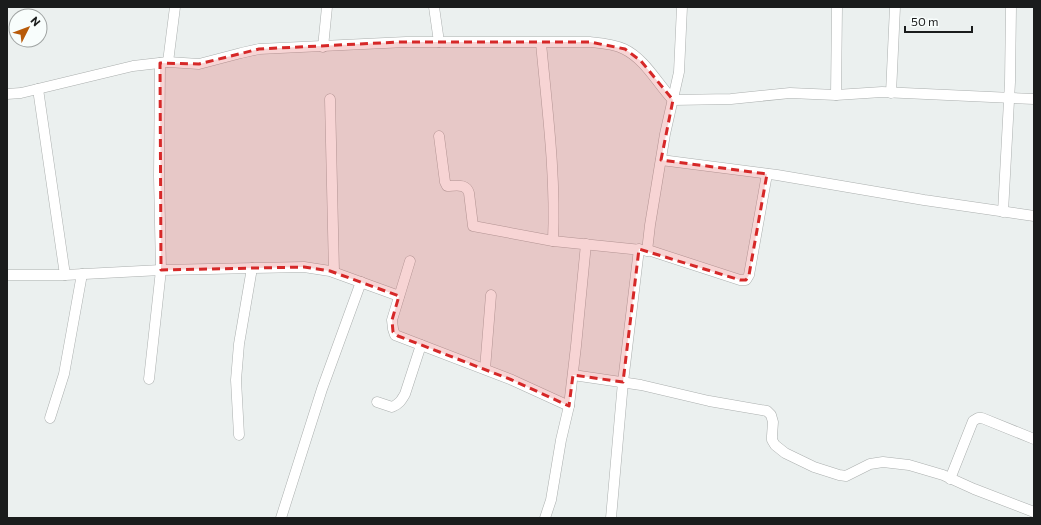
<svg xmlns="http://www.w3.org/2000/svg" width="1041" height="525" font-family="Commissioner,sans-serif">
  <style>
    .lines { fill: none; stroke-linecap: round; stroke-linejoin: round }
    .minor-casing { stroke: #abafae; stroke-width: 11 }
    .minor { stroke: #fff; stroke-width: 10 }
    .marked { fill: #d62828; fill-opacity: 0.2; stroke: #d62828; stroke-width: 3; stroke-dasharray: 8 5; stroke-linejoin: round }
  </style>
  <rect width="100%" height="100%" fill="#ebf0ef"/>
  <g class="lines">
    <defs>
      <g id="minor">
        <path d="M434,7L439,42"/>
        <path d="M541,43C547,108 556,175 553,241"/>
        <path d="M323,47L327,7"/>
        <path d="M168,62L175,7"/>
        <path d="M38,89L65,275"/>
        <path d="M891,93L895,7"/>
        <path d="M7,94L21,93L133,66L168,62L199,64L241,53L259,49L406,42H590C601,43 614,44 624,49C645,59 657,83 673,100L731,99L790,93L836,95L882,92L1034,99"/>
        <path d="M836,95L837,7"/>
        <path d="M330,99L334,272"/>
        <path d="M439,136L445,182L447,186C456,186 466,183 469,193L473,226L553,241L651,251L740,280H746L749,275L767,174"/>
        <path d="M661,160L777,175L924,200L1034,216"/>
        <path d="M1003,212L1010,82L1011,7"/>
        <path d="M647,251L650,225L665,134L679,72L682,7"/>
        <path d="M410,261L392,320L393,329L395,335L512,380L569,406"/>
        <path d="M7,275H65L161,270L304,267L330,271L399,296"/>
        <path d="M485,369L491,295"/>
        <path d="M573,375L641,385L709,401L767,411L771,415L773,422L772,436V440L775,445L785,453L814,467L839,475L846,476L870,464L883,462L909,465L943,475L974,489L1034,512"/>
        <path d="M149,379L161,270L159,176L160,63"/>
        <path d="M377,402L392,407C399,404 401,401 405,394L421,345"/>
        <path d="M50,418L64,374L82,274"/>
        <path d="M239,435L236,380L239,344L252,268"/>
        <path d="M950,479L973,421L978,418H982L1034,439"/>
        <path d="M281,518L322,389L361,282"/>
        <path d="M545,518L551,500L561,440L569,406L576,346L586,244"/>
        <path d="M611,518L623,382L639,249"/>
      </g>
    </defs>
    <use href="#minor" class="minor-casing"/>
    <use href="#minor" class="minor"/>
  </g>
  <path class="marked" d="M399,42H590L625,49L641,61L673,100L661,160L767,174L749,275L746,280H740L639,249L623,382L573,375L569,406L512,380L398,336L393,332L392,320L399,296L330,271L304,267L161,270L160,63L199,64L259,49Z"/>
  <rect width="1041" height="525" fill="none" stroke="#1a1c1c" stroke-width="16"/>
  <g transform="translate(28 28) rotate(48)"><circle r="19" fill="#f8fdfc" stroke="#9fa3a2"/>
  <path d="M0-3L7 15L0 10L-7 15Z" fill="#b85a09"/>
  <text y="-6" font-size="11" font-weight="bold" text-anchor="middle" fill="#1a1c1c">N</text>
  </g>
  <path d="M905 26v6h67v-6" fill="none" stroke="#1a1c1c" stroke-width="2"/>
  <text x="911" y="26" font-size="12" fill="#1a1c1c" stroke="#f8fdfc" stroke-width="3" paint-order="stroke">50 m</text>
</svg>
